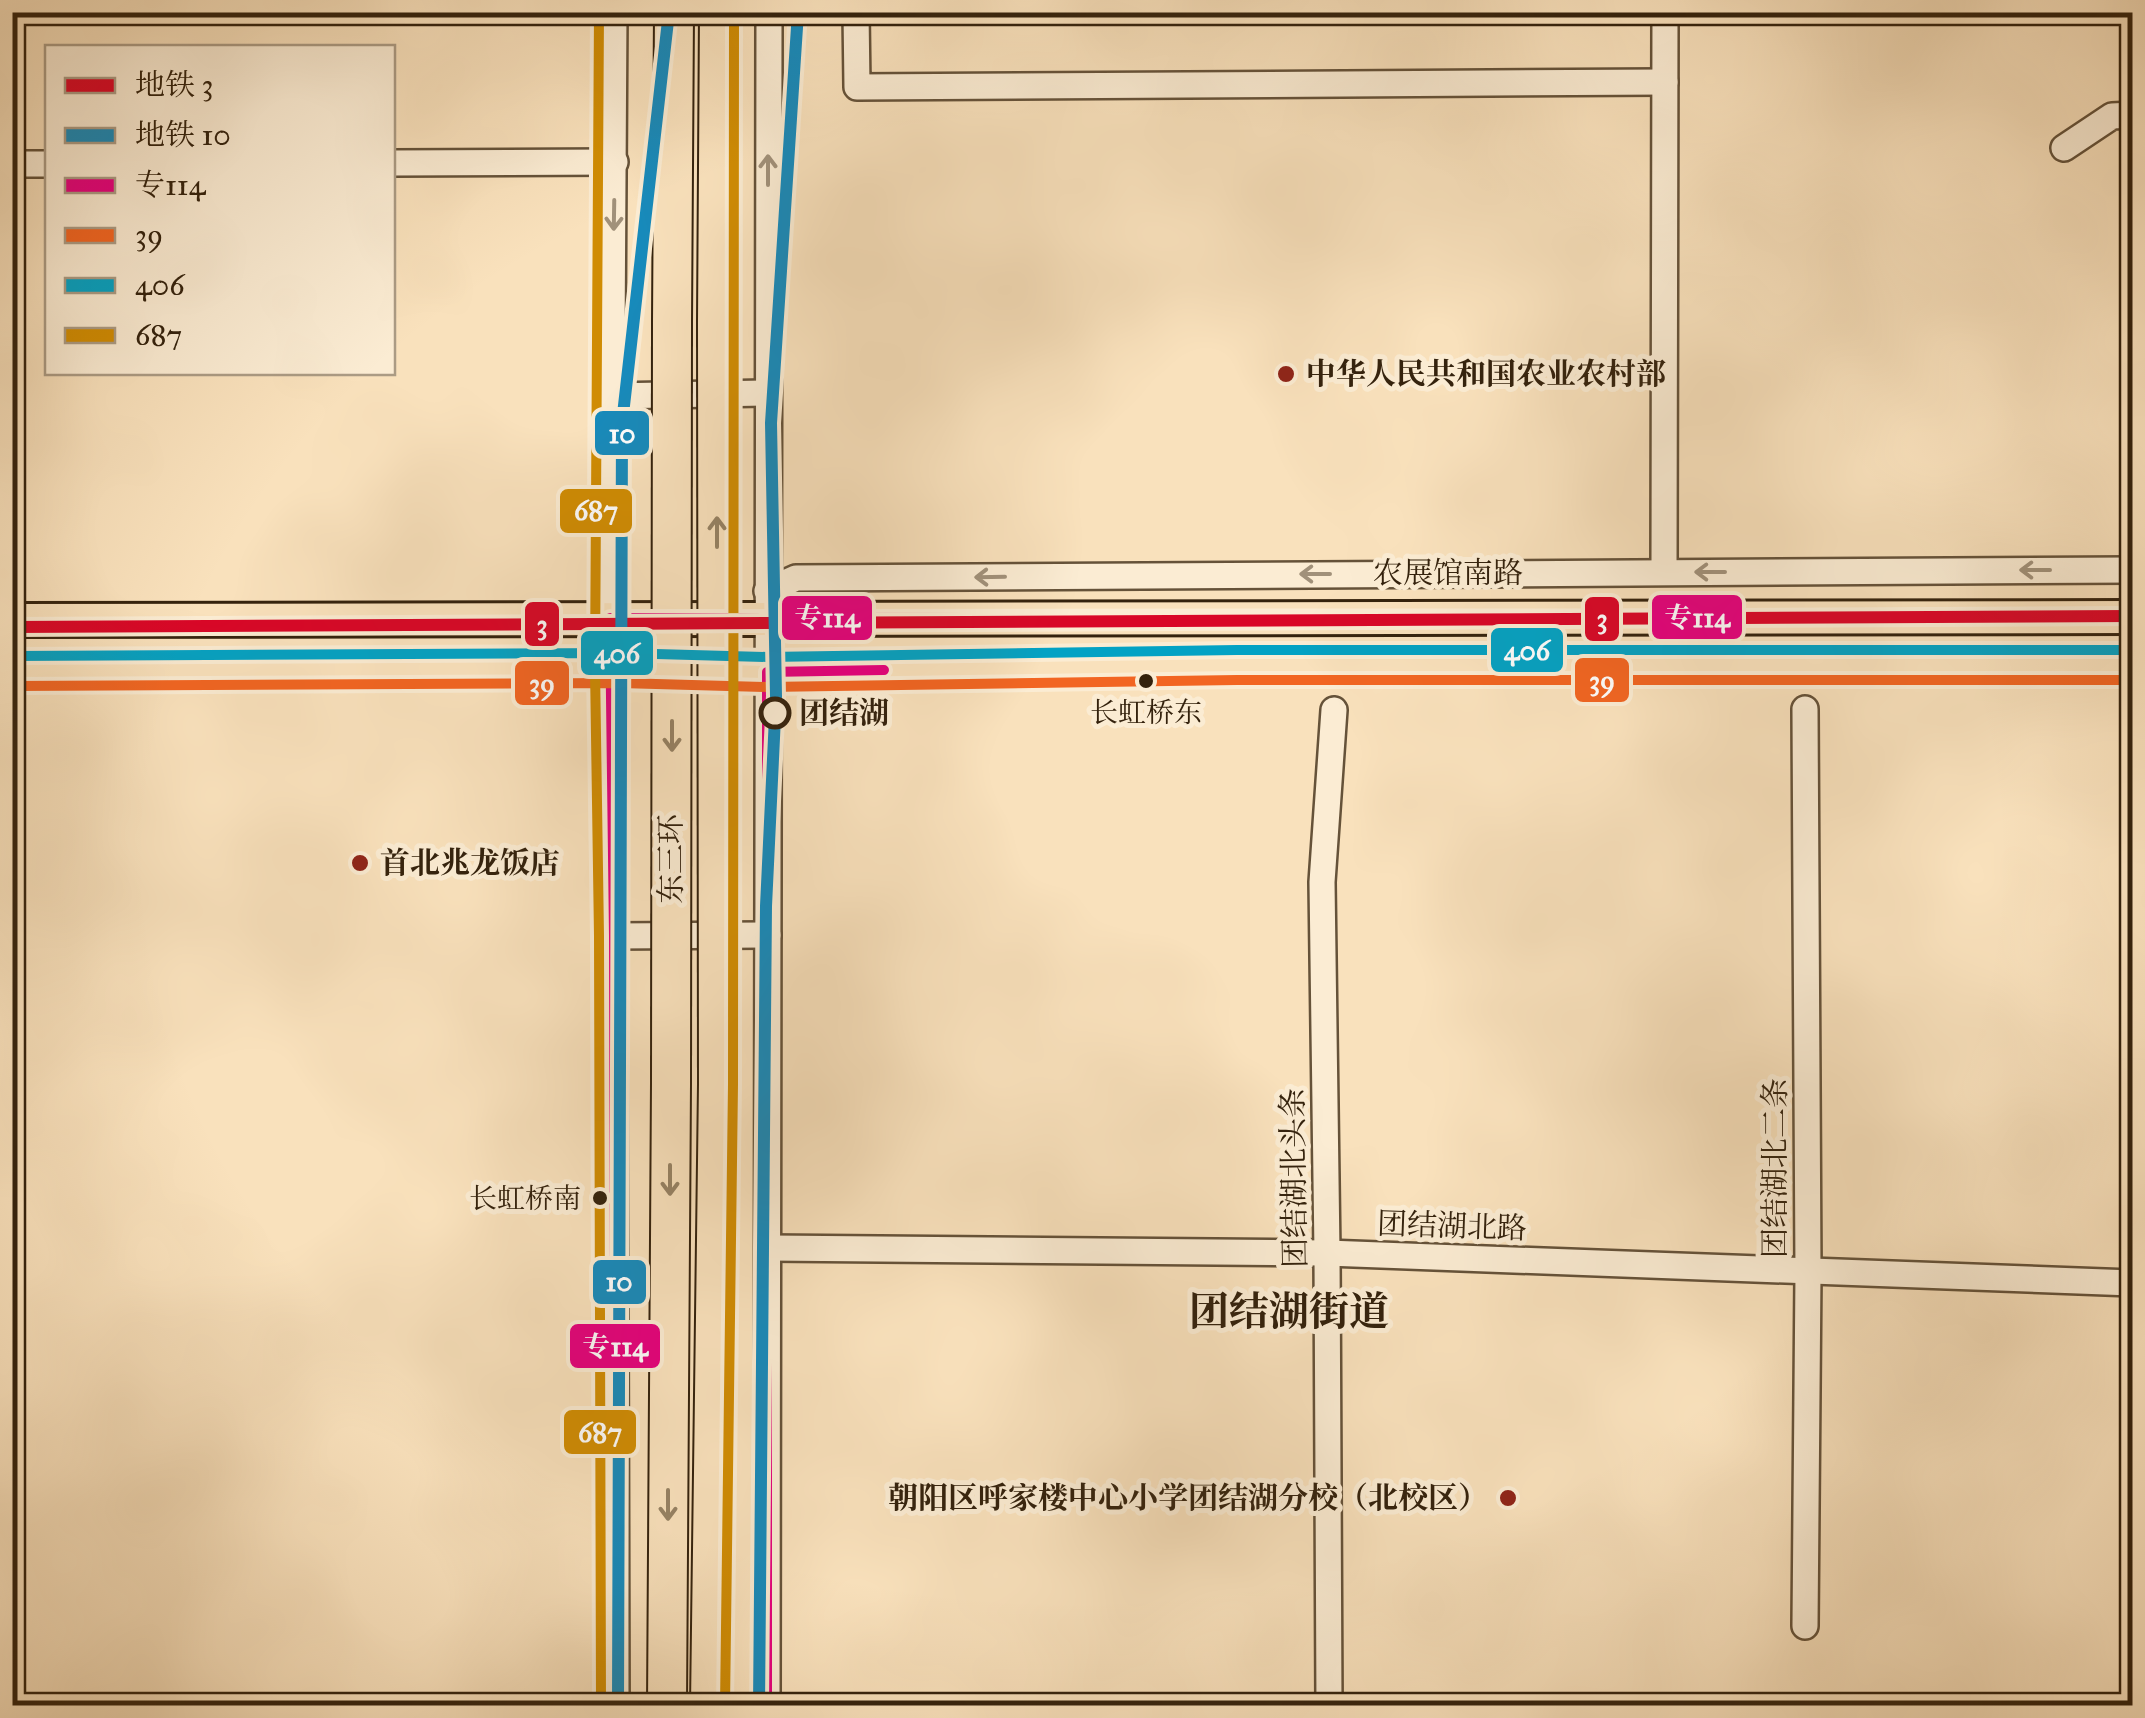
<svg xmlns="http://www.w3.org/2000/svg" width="2145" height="1718" font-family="'IM FELL Great Primer','Noto Serif SC',serif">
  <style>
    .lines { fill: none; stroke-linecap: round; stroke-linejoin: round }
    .minor-casing { stroke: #655239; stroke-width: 30 }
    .major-casing { stroke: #34220d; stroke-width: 38 }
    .highway-casing { stroke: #34220d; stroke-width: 42 }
    .minor { stroke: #fbecd3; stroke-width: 25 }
    .major { stroke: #f9e1bc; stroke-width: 32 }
    .highway { stroke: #f9e1bc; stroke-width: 38 }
    .highway-bridge-casing { stroke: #34220d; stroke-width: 42; stroke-linecap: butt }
    .highway-bridge { stroke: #f9e1bc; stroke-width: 38 }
    .bus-1-casing { stroke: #fbecd3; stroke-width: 18 }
    .bus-2-casing { stroke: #fbecd3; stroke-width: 18 }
    .bus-3-casing { stroke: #fbecd3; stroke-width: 18 }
    .bus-4-casing { stroke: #fbecd3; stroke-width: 18 }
    .bus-1 { stroke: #e5007d; stroke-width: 10 }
    .bus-2 { stroke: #f26522; stroke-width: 10 }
    .bus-3 { stroke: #03a2c4; stroke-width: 10 }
    .bus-4 { stroke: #d08c03; stroke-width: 10 }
    .metro-1-casing { stroke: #fbecd3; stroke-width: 20 }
    .metro-2-casing { stroke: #fbecd3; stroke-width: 20 }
    .metro-1 { stroke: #d90627; stroke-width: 12 }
    .metro-2 { stroke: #178abb; stroke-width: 12 }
    .oneway { stroke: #a1917a }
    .oneway2 { stroke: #968264 }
    .poi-dot { fill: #8f2418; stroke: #fbecd3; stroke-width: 4 }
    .bus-dot { fill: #34220d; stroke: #fbecd3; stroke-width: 4 }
    .stop-dot { fill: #fbecd3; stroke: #34220d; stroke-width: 5 }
    .labels { text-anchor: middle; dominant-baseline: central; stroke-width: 10; stroke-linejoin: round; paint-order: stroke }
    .bus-label { font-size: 28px; fill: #34220d; stroke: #fbecd3 }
    .poi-label { font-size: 30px; font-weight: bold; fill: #34220d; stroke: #fbecd3; text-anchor: start }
    .street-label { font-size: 30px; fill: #34220d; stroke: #fbecd3 }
    .stop-label { font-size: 30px; font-weight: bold; fill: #34220d; stroke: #fbecd3; text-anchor: start }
    .district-label { font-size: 40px; font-weight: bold; fill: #34220d; stroke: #fbecd3 }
    .line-badge { stroke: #fbecd3; stroke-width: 4 }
    .badge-label { font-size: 28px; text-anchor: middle; font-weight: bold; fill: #fff }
  </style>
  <rect width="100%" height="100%" fill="#f9e1bc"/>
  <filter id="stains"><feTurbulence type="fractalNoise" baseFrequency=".002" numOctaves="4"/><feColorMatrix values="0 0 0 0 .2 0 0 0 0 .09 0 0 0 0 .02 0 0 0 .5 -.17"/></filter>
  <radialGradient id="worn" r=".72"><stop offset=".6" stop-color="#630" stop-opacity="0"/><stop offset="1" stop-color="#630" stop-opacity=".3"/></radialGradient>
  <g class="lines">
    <defs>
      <g id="minor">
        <path d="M614,12L610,668L614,936L616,1706"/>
        <path d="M856,12L857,87L1665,82"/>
        <path d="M2064,148L2112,116L2132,115"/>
        <path d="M392,163L615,162"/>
        <path d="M12,164H48"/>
        <path d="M612,396L767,393"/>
        <path d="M1664,572L1665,12"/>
        <path d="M767,591L796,578L2132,570"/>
        <path d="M1805,709L1808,1273L1805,1626"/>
        <path d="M614,936L768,935"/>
        <path d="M769,1248L1327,1253L2132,1283"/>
        <path d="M767,1706C769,1141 767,577 769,12"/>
        <path d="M1329,1706L1327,1253L1322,882L1334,710"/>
      </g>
      <g id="major">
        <path d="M12,620L2132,617"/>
        <path d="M12,671L620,668L767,672L1237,665H2132"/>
      </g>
      <g id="highway">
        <path d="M672,323L674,12"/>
        <path d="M717,323L719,12"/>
        <path d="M667,1706L671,1083"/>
        <path d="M710,1706L718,1084"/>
      </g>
    </defs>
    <use href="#minor" class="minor-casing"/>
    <use href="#major" class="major-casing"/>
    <use href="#highway" class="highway-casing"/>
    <use href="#minor" class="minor"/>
    <use href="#major" class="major"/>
    <use href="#highway" class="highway"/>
    <defs>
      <g id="highway-bridge">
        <path d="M717,323L718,1084"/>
        <path d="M671,1083L672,323"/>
      </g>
    </defs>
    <use href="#highway-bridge" class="highway-bridge-casing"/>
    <use href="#highway-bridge" class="highway-bridge"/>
    <defs>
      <g id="bus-1">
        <path d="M616,1706L614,936L610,618L2132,617"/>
        <path d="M767,1706V672L884,670"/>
      </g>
      <path id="bus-2" d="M12,686L620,683L767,687L1237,680H2132"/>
      <path id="bus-3" d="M12,656L620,653L767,657L1237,650H2132"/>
      <g id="bus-4">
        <path d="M599,12L595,668L599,936L601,1706"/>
        <path d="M725,1706L733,1084L734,12"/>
      </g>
    </defs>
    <use href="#bus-1" class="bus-1-casing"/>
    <use href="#bus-2" class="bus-2-casing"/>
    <use href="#bus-3" class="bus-3-casing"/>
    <use href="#bus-4" class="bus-4-casing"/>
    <use href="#bus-1" class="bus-1"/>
    <use href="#bus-2" class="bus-2"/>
    <use href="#bus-3" class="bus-3"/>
    <use href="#bus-4" class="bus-4"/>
    <defs>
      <path id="metro-1" d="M12,627L2132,616"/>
      <g id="metro-2">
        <path d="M618,1706L622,423L669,12"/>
        <path d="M759,1706L766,906L776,696L771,423L798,12"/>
      </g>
    </defs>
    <use href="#metro-1" class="metro-1-casing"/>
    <use href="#metro-2" class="metro-2-casing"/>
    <use href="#metro-1" class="metro-1"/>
    <use href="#metro-2" class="metro-2"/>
  </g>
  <defs><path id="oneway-shaft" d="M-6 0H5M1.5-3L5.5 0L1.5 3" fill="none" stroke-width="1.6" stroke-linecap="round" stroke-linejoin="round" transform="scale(2.5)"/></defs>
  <g class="oneway">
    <use href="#oneway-shaft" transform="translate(768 170) rotate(-90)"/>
    <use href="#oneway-shaft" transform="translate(614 215) rotate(91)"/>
    <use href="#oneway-shaft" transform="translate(2035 570) rotate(180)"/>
    <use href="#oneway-shaft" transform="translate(1710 572) rotate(180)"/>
    <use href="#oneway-shaft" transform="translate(1315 574) rotate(180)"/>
    <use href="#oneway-shaft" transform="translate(990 577) rotate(179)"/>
  </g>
  <g class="oneway2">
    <use href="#oneway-shaft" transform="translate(717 532) rotate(-90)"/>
    <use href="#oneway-shaft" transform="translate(672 736) rotate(90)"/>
    <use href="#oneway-shaft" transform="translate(670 1180) rotate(90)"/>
    <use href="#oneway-shaft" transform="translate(668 1505) rotate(90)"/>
  </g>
  <g class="poi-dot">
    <circle cx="1286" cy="374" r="10"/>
    <circle cx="360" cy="863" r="10"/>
    <circle cx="1508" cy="1498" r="10"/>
  </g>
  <g class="bus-dot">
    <circle cx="1146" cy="681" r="9"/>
    <circle cx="600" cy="1198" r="9"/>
  </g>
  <circle class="stop-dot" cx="775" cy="713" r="14"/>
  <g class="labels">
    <g class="bus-label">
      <text x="1146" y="712">长虹桥东</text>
      <text x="581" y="1198" text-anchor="end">长虹桥南</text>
    </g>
    <g class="poi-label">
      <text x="1306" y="374">中华人民共和国农业农村部</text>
      <text x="380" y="863">首北兆龙饭店</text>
      <text x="1488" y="1498" text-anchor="end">朝阳区呼家楼中心小学团结湖分校（北校区）</text>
    </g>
    <g class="street-label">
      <text x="1448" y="573">农展馆南路</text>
      <text transform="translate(671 859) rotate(-90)">东三环</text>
      <text transform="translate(1775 1168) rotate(-90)">团结湖北二条</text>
      <text transform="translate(1294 1178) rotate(-91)">团结湖北头条</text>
      <text transform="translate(1452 1226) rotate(2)">团结湖北路</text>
    </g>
    <g class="stop-label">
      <text x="799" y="713">团结湖</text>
    </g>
    <g class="district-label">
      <text x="1289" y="1311">团结湖街道</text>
    </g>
  </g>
  <g class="line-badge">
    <rect x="593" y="409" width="58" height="48" rx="10" fill="#178abb"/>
    <rect x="558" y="487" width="76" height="48" rx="10" fill="#d08c03"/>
    <rect x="1650" y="593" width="94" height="48" rx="10" fill="#e5007d"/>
    <rect x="780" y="594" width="94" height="48" rx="10" fill="#e5007d"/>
    <rect x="1583" y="595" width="38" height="48" rx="10" fill="#d90627"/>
    <rect x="523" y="600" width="38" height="48" rx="10" fill="#d90627"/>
    <rect x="1489" y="626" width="76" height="48" rx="10" fill="#03a2c4"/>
    <rect x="579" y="629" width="76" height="48" rx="10" fill="#03a2c4"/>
    <rect x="1573" y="656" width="58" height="48" rx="10" fill="#f26522"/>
    <rect x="513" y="659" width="58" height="48" rx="10" fill="#f26522"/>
    <rect x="591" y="1258" width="57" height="48" rx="10" fill="#178abb"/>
    <rect x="568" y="1322" width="94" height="48" rx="10" fill="#e5007d"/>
    <rect x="562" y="1408" width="76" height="48" rx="10" fill="#d08c03"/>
  </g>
  <g class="badge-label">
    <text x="622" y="443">10</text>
    <text x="596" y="520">687</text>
    <text x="1697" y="627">专114</text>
    <text x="827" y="627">专114</text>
    <text x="1602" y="628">3</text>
    <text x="542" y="634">3</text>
    <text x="1527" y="660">406</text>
    <text x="617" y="663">406</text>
    <text x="1602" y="690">39</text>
    <text x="542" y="693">39</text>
    <text x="619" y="1291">10</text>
    <text x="615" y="1356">专114</text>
    <text x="600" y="1442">687</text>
  </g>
  <rect width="2145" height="1718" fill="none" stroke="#f9e1bc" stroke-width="50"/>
  <rect x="15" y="15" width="2115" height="1688" fill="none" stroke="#34220d" stroke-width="5"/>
  <rect x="25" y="25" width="2095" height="1668" fill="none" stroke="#34220d" stroke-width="2.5"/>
  <rect x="45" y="45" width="350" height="330" fill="#fbecd3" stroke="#ab9b84" stroke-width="2.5"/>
  <rect x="65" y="78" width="50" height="15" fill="#d90627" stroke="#ab9b84" stroke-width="2.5"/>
  <text x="135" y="95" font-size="30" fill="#34220d">地铁 3</text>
  <rect x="65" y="128" width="50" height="15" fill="#178abb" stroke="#ab9b84" stroke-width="2.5"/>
  <text x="135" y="145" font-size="30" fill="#34220d">地铁 10</text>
  <rect x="65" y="178" width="50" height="15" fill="#e5007d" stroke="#ab9b84" stroke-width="2.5"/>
  <text x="135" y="195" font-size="30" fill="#34220d">专114</text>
  <rect x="65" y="228" width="50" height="15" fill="#f26522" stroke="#ab9b84" stroke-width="2.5"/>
  <text x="135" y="245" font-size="30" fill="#34220d">39</text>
  <rect x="65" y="278" width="50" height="15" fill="#03a2c4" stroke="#ab9b84" stroke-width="2.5"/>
  <text x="135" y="295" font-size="30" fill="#34220d">406</text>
  <rect x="65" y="328" width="50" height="15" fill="#d08c03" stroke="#ab9b84" stroke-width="2.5"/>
  <text x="135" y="345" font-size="30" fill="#34220d">687</text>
  <rect width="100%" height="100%" filter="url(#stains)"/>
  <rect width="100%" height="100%" fill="url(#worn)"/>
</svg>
